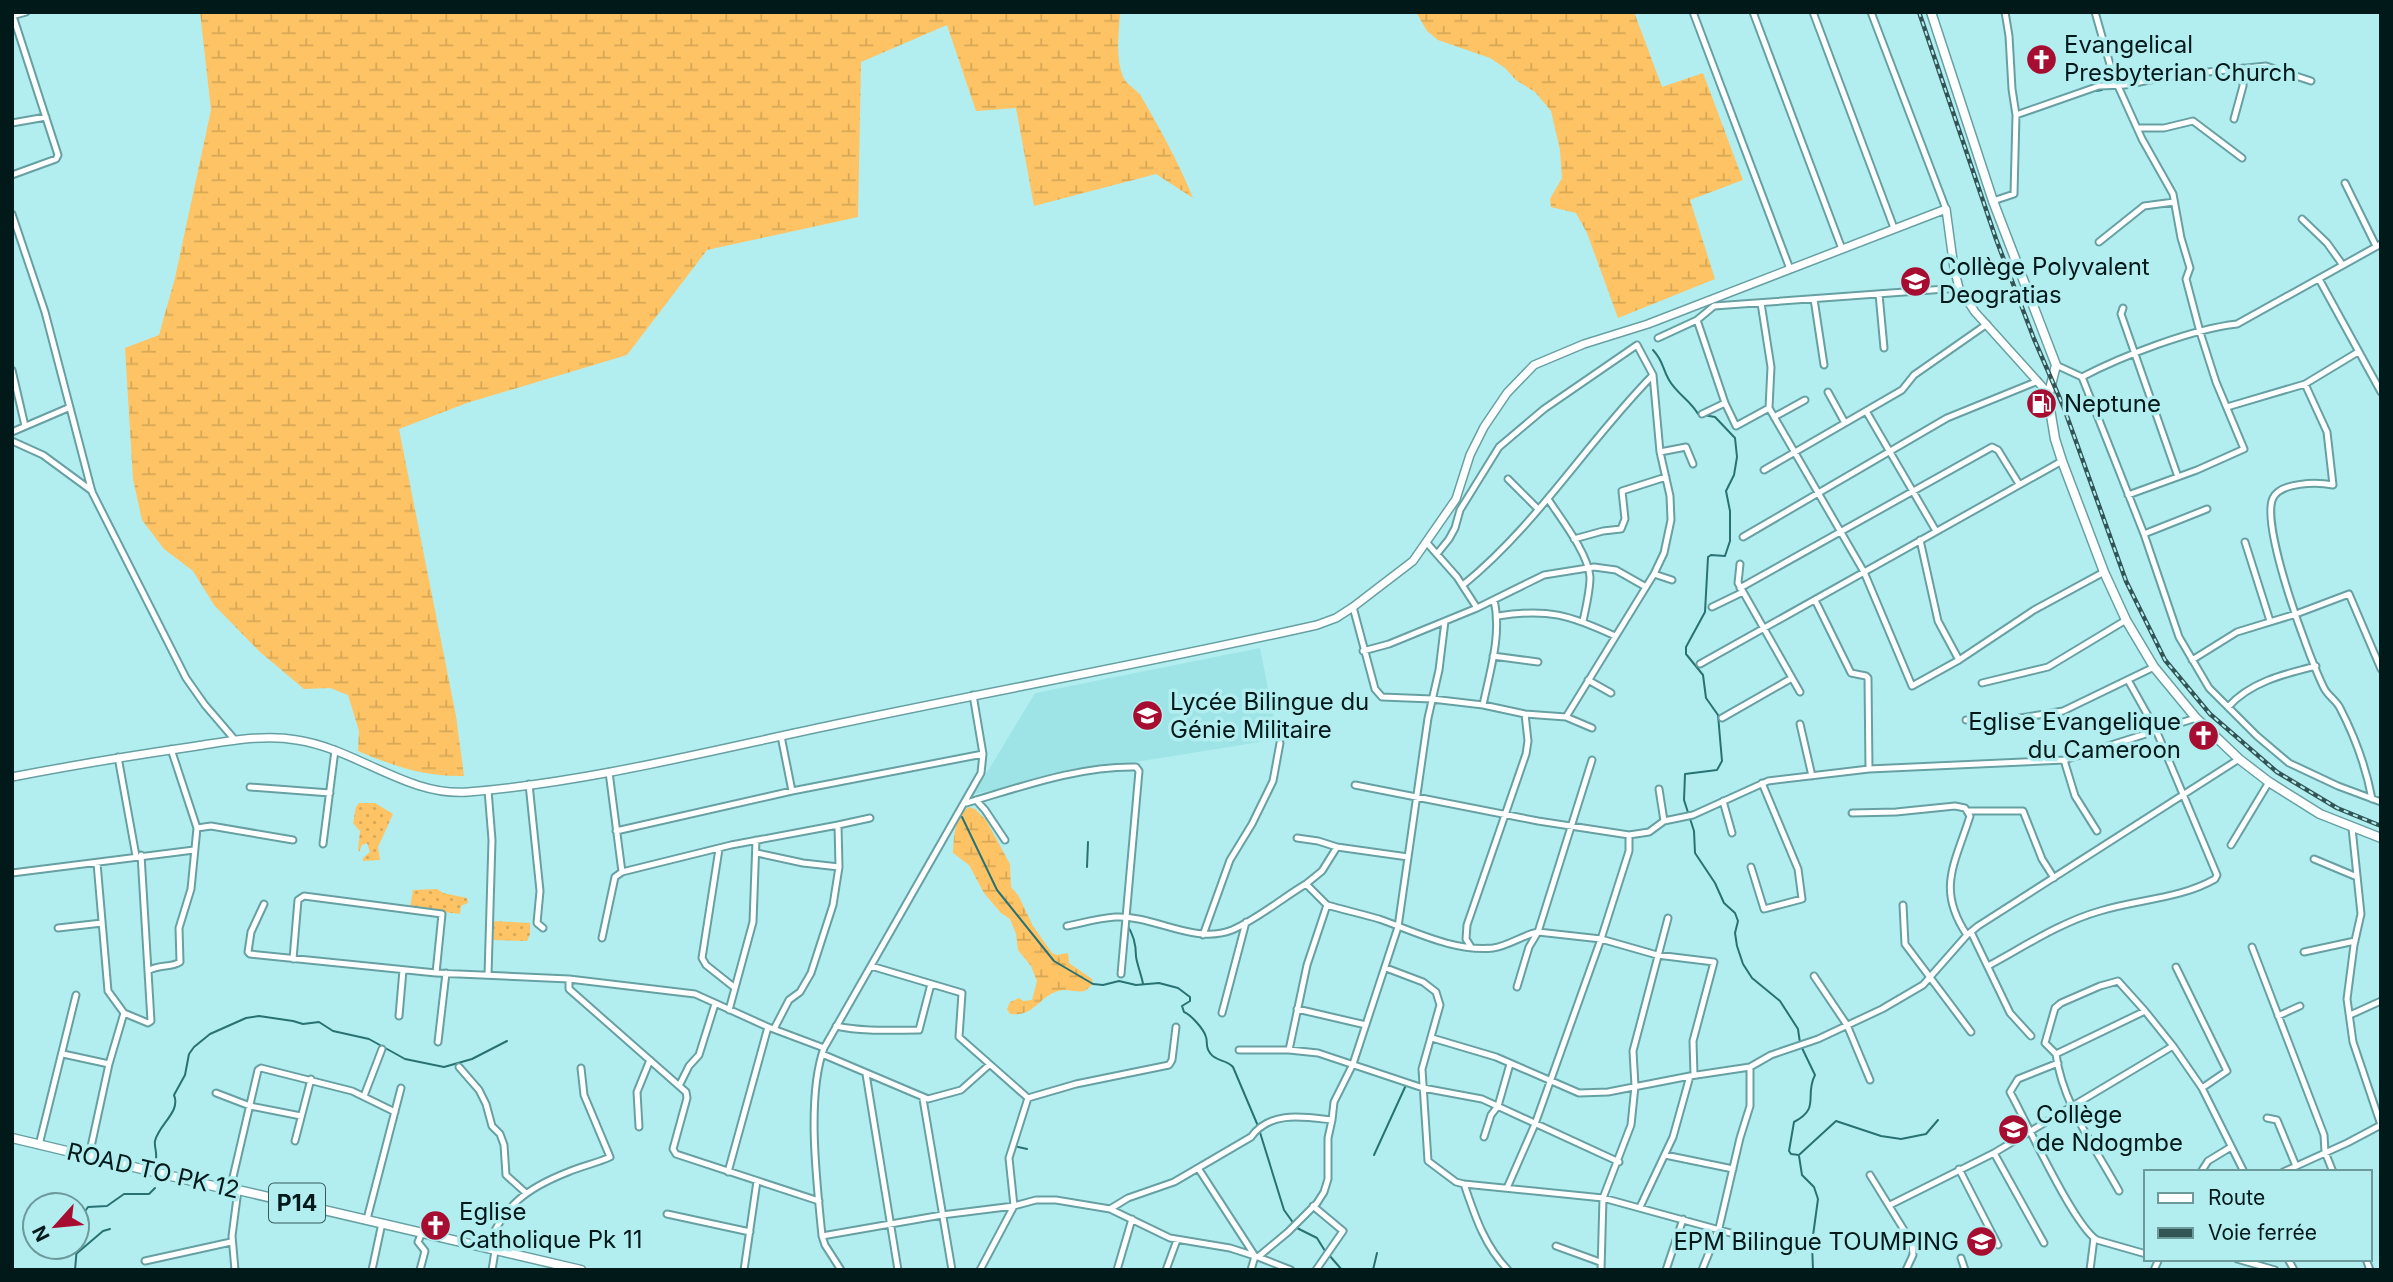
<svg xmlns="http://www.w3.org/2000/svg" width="2393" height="1282" font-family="Inter,sans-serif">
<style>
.built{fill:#9ee4e6}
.grass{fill:url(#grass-dots)}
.wetland{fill:url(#wetland-marsh)}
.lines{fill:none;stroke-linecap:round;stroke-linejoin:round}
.stream{stroke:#297274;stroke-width:2}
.street-casing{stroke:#67a0a2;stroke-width:9}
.secondary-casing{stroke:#67a0a2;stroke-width:10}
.primary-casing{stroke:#67a0a2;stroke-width:11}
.street{stroke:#fff;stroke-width:5}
.secondary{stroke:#fff;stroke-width:7}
.primary{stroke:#fff;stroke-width:8}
.rail-casing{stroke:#335455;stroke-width:4.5}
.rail{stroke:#b2eef0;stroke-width:2;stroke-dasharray:5;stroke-linecap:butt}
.labels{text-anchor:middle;stroke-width:7;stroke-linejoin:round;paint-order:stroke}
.shield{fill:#b2eef0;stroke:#37595a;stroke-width:2}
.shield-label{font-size:23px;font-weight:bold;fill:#02191a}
.poi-label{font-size:24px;fill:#02191a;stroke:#b2eef0;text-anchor:start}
.street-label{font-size:24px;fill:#02191a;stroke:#b2eef0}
</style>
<defs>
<pattern id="grass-dots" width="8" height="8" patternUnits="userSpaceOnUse" patternTransform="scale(1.75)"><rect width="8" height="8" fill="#fdc364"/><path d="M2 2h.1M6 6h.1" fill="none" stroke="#d7a756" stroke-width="1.8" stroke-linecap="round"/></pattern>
<pattern id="wetland-marsh" width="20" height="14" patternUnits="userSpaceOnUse" patternTransform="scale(1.75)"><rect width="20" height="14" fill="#fdc364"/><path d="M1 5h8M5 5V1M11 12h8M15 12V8" fill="none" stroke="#d7a756"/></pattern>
</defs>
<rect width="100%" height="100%" fill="#b2eef0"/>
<path class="built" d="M 1260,648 L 1278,739 L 1111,766 L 974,794 L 1035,693 Z"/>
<path class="grass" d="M 359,803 L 375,803 L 393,814 L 378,847 L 380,860 L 363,861 L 363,858 L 370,852 L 367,843 L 362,845 L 359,852 L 358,850 L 360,831 L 353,823 L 356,807 Z
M 437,889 L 443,893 L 467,898 L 468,903 L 461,906 L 460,914 L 410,908 L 413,890 Z
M 492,921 L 530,923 L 530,934 L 527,941 L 493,940 L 490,936 Z"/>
<path class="wetland" d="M 200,12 L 1120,12 C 1119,34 1115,56 1123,77 C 1126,84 1136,89 1141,96 C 1160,129 1179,163 1193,198 L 1156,174 L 1034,206 L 1016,108 L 976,111 L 947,25 L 861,62 L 858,217 L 707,250 L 627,355 L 467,403 L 399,429 L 456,716 L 464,776 C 425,777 393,766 358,751 L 359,731 L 348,695 L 330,688 L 304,689 L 260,652 L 214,605 L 193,571 L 164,549 L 142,520 L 133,479 L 125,348 L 159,335 L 175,278 L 211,110 Z
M 1416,12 L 1634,12 L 1662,87 L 1703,73 L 1743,180 L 1690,200 L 1715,279 L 1618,318 L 1587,233 L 1576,213 L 1551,207 L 1550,199 L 1562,178 L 1560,150 L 1551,111 L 1535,92 L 1516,80 L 1505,68 L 1490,58 L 1438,40 L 1427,31 Z
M 969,807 L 975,809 L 986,820 L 1010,864 L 1011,887 L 1018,895 L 1033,926 L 1052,953 L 1057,955 L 1068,953 L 1069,963 L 1092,979 L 1093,984 L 1085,991 C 1076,993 1067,988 1058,991 C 1038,997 1035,1017 1010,1014 L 1007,1009 L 1010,1002 L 1019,998 L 1023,1001 L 1032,1000 L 1037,981 L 1031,966 L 1018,950 L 1016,934 L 1010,919 L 1001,913 L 984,893 L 969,865 L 953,853 C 954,836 954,817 969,807 Z"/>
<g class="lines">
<path class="stream" d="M 2096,91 L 2102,90
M 1653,350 C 1664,362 1662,368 1669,380 C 1677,394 1690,400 1698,414 L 1715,417 L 1735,438 L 1737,457 L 1734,475 L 1726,491 L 1730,511 L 1730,541 L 1725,556 L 1711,555 L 1708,557 L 1705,612 L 1686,647 L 1686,654 L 1703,675 L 1706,698 L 1718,715 L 1722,761 L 1717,770 L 1685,774 L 1684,800 L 1694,831 L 1695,853 L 1715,883 L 1724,903 L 1735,913 L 1738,921 L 1735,933 L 1737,946 L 1743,964 L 1752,978 L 1780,1001 L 1798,1029 L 1800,1043
M 962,817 L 997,890 L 1054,961 L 1093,984 L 1103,985 L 1119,981 L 1136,985 L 1159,983 L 1178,988 L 1190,997 L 1190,1001 L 1182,1006 L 1184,1012 C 1190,1014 1204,1029 1206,1037 C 1208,1042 1205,1047 1210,1053 C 1216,1062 1226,1059 1233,1067 L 1258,1126 L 1284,1210 L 1297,1228 L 1317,1238 L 1325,1251
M 1087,867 L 1088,842
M 1127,925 C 1134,935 1136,945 1136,956 C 1136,961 1142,977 1143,984
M 1014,1146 L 1027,1149
M 1800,1154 L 1836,1121 L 1881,1136 L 1901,1139 L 1926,1134 L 1938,1120
M 1374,1155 L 1406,1085
M 1799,1155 L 1791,1154 L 1789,1151 L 1794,1122 C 1821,1108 1804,1096 1815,1075 L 1802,1048
M 1799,1156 L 1802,1175 L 1814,1187 L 1818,1199 L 1812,1243 L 1813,1270
M 156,1158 C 157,1152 154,1146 155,1141 C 159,1124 181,1112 174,1095 L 185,1075 L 189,1054 L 194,1047 L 210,1034 L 246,1018 L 259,1016 L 293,1021 L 303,1024 L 319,1022 L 333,1031 L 369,1039 L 405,1059 L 444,1067 L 472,1059 L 507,1041
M 77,1223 L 88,1207 L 107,1206 L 124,1194 L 149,1194 L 155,1188
M 76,1254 L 103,1231 L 110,1229
M 1329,1255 L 1342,1270
M 75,1270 L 77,1247
M 1373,1270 L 1377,1253"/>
<defs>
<path id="street" d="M 1693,12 L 1790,269
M 1753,12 L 1842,249
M 1813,12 L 1894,228
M 1871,12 L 1946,209
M 2095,12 L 2113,75 L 2142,139 L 2173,194 L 2181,238 L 2190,268 L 2186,279 L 2200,332 L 2216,382 L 2244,449 L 2197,470 L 2128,495
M 12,16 L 26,12
M 2016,115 L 2099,86 L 2125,85 L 2169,76 L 2266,66 L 2311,81
M 2234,119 L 2243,86 L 2243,68
M 12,123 L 46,117
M 2137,128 L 2164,128 L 2193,121 L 2242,158
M 12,175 L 56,159 L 58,155 L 13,16
M 2345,183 L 2376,246
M 1993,201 L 2014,194 L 2016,115 L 2012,89 L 2009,36 L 2005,12
M 12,214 L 45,312 L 92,492 L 186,678 L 205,705 L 235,740
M 2302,219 L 2327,243 L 2342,264
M 2099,242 L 2144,206 L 2174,202
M 2319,279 L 2381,392
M 1879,294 L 1884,348
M 1814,299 L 1824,365
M 1761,303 L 1771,367 L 1769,408 L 1864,572 L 1912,686 L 1959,660 L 2034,610 L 2104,572
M 2123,308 L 2121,314 L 2178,477
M 1658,338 L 1697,320
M 2056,365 L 2082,377 L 2144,534
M 12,370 L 25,426
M 2082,377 C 2122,356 2192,329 2237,324 L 2381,244
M 2305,384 L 2327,432 L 2333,485 C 2317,482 2281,482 2273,498 C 2260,525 2309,658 2324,688 C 2328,696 2336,700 2340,708 C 2355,737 2366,767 2372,799
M 1828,392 L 1845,423
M 2227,407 L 2305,384 L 2358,352
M 1769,408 L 1736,426 L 1725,403 L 1697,320 L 1714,306 L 1959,288
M 1866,411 L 1936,531
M 1702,414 L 1725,403
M 1774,417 L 1805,400
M 12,432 L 68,408
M 12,441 L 43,455 L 92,491
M 1660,452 L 1686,447 L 1693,464
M 1764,470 L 1902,390 L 1914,375 L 1987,324
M 1508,479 L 1538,509
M 1548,499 C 1561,519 1588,553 1590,577 C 1590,591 1586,607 1583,621
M 2207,509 L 2144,534 L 2179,637 L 2209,688 L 2257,736 L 2289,763 L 2338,786 L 2381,802
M 1743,537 L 1947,418 L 2038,381
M 1574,539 L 1603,531 L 1621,529 L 1625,519 L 1622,491 L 1666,477
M 1920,540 L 1938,621 L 1959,660
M 2245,542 L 2270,621
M 1427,543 L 1457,577 L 1477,608
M 1437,554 L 1449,539 L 1455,528 L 1460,510 L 1499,447 L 1544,409 L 1637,345 L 1653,375
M 1740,564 L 1738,583 L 1800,692
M 1654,574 L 1672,580
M 1740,588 L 1992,447 L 1998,450 L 2019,484
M 1815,600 L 1851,673 L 1866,676 L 1868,678 L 1869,769
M 1353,607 L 1375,689 L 1382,697 L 1432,699 L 1483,705 L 1525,714 L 1566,717 L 1654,574 L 1664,553 L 1671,520 L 1670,496 L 1660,452 L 1653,375 C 1587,442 1537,525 1463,585
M 1712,607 L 1743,592
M 1498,616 C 1547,608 1570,615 1615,636
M 1363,651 L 1389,644 L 1477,608 L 1544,575 L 1594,567 L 1616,570 L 1646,587
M 1493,656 L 1538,662
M 2192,660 L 2237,632 L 2296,614 L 2349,594 L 2381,669
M 1700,664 L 2062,461
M 1588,680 L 1611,693
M 1982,683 L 2048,667 L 2126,620
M 1483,705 C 1490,671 1502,634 1494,600
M 2228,707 C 2250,682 2284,674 2316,666
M 1566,717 L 1592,728
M 1722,718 L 1792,678
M 1966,720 L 2008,720 L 2063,711 L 2154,667
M 1800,724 L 1812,776
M 781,736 L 792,791
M 118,757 L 136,856
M 1592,760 L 1538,932 L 1601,939 L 1657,955 L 1714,962 L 1693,1041 L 1694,1075
M 2064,760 L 2075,796 L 2097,831
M 609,772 L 622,872
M 529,784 L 540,891 L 537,923 L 543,928
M 1355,785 L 1538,821 L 1629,835 L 1649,832 L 1664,821 L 1693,815 L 1768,781 L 1869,769 L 2064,760 L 2196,718
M 250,787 L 330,793
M 1659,789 L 1664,821
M 488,790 L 492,840 L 488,975
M 976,800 L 985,810 L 1005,840
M 1723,801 L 1732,833
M 966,803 C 1021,787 1078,766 1136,767 L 1139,771 L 1121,974
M 1968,811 L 2023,811 L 2042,859 L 2054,878
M 1852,813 L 1896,812 L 1955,806 L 1965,808 L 1970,816 C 1955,864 1936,889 1967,935
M 838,825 L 870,818
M 197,828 L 211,826 L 293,840
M 2352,828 L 2361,914 L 2354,945 L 2347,999 L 2353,1042 L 2381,1125
M 616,831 L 792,791 L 983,754
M 1297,838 L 1318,841 L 1337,847
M 323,844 L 335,750
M 2231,845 L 2269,782
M 719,849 L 702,958 L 706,965 L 735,988
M 757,853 L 803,863 L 839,867
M 2314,859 L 2357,877
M 1751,867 L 1764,909 L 1802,899 L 1798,869 L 1762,783
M 12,873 L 194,850
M 264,904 L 251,932 L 248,952 L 250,954 L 436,973 L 569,979 L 695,994 L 768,1027 L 824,1048
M 1327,905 C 1344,910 1362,914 1379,919 C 1414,931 1454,952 1493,948 C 1508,946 1523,935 1538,932
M 1903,905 L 1905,944 L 1971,1032
M 1067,926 C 1082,923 1099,918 1115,917 C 1155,915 1193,945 1232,930 C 1258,919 1282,898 1306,884
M 58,928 L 102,923
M 1971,932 L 2010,1013 L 2031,1036
M 1203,935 L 1230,860 L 1252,824 L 1273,781 L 1280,743
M 602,938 L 615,877 L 622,872 L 731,845 L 838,825 L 839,867 L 833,905 L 811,973 L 800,992 L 789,1000 L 774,1029
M 1471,947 L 1466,939 L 1467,925 L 1526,754 L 1528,741 L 1525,714
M 2252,947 L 2324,1135 L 2325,1152 L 2333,1172
M 2304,952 L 2355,941
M 293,959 L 298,900 L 304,896 L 442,914 L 436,973
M 871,966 L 962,993 L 959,1037 L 1028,1098
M 1988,966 C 2025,946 2061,922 2100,911 C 2139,899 2180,899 2215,879 L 2217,875 L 2156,730 L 2128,680
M 2176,967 L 2227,1071 L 2202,1088
M 1386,968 L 1423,982 L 1436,992 L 1440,1005 L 1422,1069 L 1428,1161 L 1456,1182 L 1464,1184 L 1603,1198 L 1792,1250
M 148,971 C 159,964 171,968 180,962 L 179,928 L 191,889 L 197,828 L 171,749
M 1814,976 L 1847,1025 L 1870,1080
M 569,979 L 569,989 L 686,1092 L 687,1098 L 673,1149 L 676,1154 L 819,1201
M 1517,987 L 1529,947 L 1538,932
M 1297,1009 L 1366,1025
M 729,1010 L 753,922 L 756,840
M 124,1013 L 148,1023 L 151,1021 L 141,855
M 1222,1013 L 1246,922
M 2350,1015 L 2381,1001
M 399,1016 L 403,970
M 2278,1016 L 2300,1006
M 836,1026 C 864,1032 892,1030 919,1030 L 931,984
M 1432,1038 L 1496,1057 L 1579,1093 L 1608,1092 L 1690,1076
M 438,1042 L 446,973
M 1239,1050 L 1289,1050 L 1318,1053 L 1423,1088 L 1482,1099 L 1619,1162
M 1289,1050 L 1307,965 L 1327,905 L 1306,884 L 1322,871 L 1337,847 L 1408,857
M 63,1054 L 109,1064
M 822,1054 L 928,1099 L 961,1090 L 989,1065
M 2056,1054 L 2045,1043 L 2055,1008 L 2061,1003 L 2100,986 L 2118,981 L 2145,1011
M 2058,1063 L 2018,1079 L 2010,1092 C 2026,1121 2074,1226 2097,1240 L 2146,1254
M 459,1067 L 479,1090 L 486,1104 L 492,1126 L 500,1134 L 504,1145 L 506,1175 L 526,1193
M 866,1074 L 898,1270
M 679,1086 L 689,1066 L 699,1055 L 715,1004
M 216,1093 L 250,1106 L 301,1116
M 364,1096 L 382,1049
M 923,1099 L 952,1270
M 2267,1118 L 2277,1120 L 2296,1166
M 639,1127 L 637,1092 L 650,1060
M 1484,1137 L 1491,1115 L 1498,1106 L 1510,1064
M 295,1141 L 311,1079
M 39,1145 L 76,995
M 1994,1153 L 2044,1243
M 1665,1155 L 1733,1169
M 89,1156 L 109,1064 L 124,1013 L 108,991 L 97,863
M 1198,1168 L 1255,1256 L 1251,1270
M 1959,1169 L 1998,1245
M 728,1172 L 768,1027
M 2201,1172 L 2208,1161 L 2231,1147
M 2283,1172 L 2347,1143 L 2381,1125
M 1870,1175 L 1912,1243 L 1913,1255 L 1906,1270
M 1464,1184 C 1475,1216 1484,1245 1508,1270
M 1507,1188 L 1535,1124 L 1601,939 L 1629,851 L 1629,835
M 230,1190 L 258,1070 L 261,1068 L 352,1091 L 395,1112
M 2119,1191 C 2096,1149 2062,1103 2056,1054 L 2145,1011 L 2173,1046
M 1890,1205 L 1994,1153 L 2173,1046 L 2202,1088 L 2244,1172
M 1313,1206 L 1343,1231 L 1316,1270
M 1640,1207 L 1673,1137 L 1690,1076 L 1750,1067 L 1771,1055 L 1818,1039 L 1882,1009 L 1923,985 L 1967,935 L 1978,926 L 2239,759
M 1110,1209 L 1128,1198 L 1174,1182 L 1251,1137 C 1270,1110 1305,1117 1332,1120
M 667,1214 L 750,1232
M 367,1219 L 401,1088
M 822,1236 L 942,1215 L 1014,1206 L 1036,1200 L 1056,1200 L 1110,1209 L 1170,1238 L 1230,1248 L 1258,1257 L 1288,1232 L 1317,1203 L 1324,1192 L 1328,1179 L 1328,1138 L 1332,1120 L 1334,1102 L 1353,1064 L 1398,927 L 1428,718 L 1439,670 L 1445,621
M 1556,1246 L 1600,1262
M 486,1248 C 505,1205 525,1189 568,1172 C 582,1166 597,1163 610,1157 L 584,1095 L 581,1068
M 1258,1257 L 1291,1270
M 1961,1258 L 1965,1270
M 2237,1259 L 2275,1270
M 2288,1259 L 2294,1270
M 2366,1259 L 2370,1270
M 145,1261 L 231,1242
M 235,1270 L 232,1236 L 238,1190
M 372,1270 L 382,1223
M 420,1270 L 425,1251 L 418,1242 L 422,1232
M 492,1270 L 495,1251
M 744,1270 L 757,1181
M 841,1270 L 825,1245 L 822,1236 C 817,1183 806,1098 824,1048 L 981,773 L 983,754 L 973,695
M 980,1270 L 1014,1206 L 1009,1158 L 1028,1098 L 1076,1084 L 1169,1065 L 1172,1060 L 1176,1027
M 1117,1270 L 1132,1219
M 1166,1270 L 1177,1240
M 1601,1270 L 1603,1198 L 1631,1125 L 1635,1086 L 1633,1051 L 1668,918
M 1666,1270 L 1683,1219
M 1702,1270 L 1719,1228 L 1740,1138 L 1750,1106 L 1750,1067
M 2090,1270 L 2094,1238
M 2154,1270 L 2159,1259"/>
<path id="secondary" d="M 12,777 C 74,765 135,755 197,746 C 230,741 264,734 297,740 C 357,749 408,797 468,792 C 591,782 717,749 837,724 C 997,690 1158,661 1317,625 L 1336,618 L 1353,607 L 1413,561 L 1456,499 L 1470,455 L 1484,427 L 1507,393 L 1534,365 L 1584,344 L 1648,324 L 1946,209 L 1954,268 L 1959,288 L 1975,312 L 2048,393"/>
<path id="primary" d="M 1931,12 L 1993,201 L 2056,365 L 2048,397 L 2055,439 L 2062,461 L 2104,572 L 2126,620 L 2154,667 L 2196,718 L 2239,759 L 2269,782 L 2320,814 L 2381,838
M 12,1138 L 230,1190 L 238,1190 L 581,1270"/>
</defs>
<use href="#street" class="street-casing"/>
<use href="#secondary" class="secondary-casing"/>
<use href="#primary" class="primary-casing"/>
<use href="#street" class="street"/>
<use href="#secondary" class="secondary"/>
<use href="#primary" class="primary"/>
<defs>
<path id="rail" d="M 1919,12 L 1996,239 L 2034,339 L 2064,408 L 2126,581 L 2165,660 L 2210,714 L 2277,772 L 2337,808 L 2381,826"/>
</defs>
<use href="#rail" class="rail-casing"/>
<use href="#rail" class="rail"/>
</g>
<defs>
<symbol id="church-disc" viewBox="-11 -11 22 22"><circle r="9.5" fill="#a70d30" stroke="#b2eef0"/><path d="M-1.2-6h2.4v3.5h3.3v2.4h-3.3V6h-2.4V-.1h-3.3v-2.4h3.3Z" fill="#fff"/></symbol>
<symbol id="school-disc" viewBox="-11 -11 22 22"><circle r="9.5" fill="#a70d30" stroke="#b2eef0"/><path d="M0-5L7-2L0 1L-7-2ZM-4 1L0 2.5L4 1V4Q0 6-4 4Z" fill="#fff"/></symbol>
<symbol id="fuel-disc" viewBox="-11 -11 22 22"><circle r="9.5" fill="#a70d30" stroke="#b2eef0"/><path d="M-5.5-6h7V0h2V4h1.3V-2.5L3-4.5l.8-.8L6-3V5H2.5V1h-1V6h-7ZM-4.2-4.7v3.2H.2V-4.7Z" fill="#fff"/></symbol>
</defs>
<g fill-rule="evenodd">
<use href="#church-disc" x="2024" y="42" width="35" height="35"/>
<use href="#school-disc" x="1898" y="264" width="35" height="35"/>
<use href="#fuel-disc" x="2024" y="386" width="35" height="35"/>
<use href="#school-disc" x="1130" y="698" width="35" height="35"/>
<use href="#church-disc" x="2186" y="718" width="35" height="35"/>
<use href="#school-disc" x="1996" y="1112" width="35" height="35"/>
<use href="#church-disc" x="418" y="1208" width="35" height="35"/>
<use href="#school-disc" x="1964" y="1224" width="35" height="35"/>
</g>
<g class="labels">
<rect class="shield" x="269" y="1183.5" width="56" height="39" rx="5"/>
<g class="shield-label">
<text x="297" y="1211">P14</text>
</g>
<g class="poi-label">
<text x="2064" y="53">Evangelical<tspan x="2064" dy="28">Presbyterian Church</tspan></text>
<text x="1939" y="275">Collège Polyvalent<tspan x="1939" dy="28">Deogratias</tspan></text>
<text x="2064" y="412">Neptune</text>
<text x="1170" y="710">Lycée Bilingue du<tspan x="1170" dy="28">Génie Militaire</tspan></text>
<text x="2181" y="730" text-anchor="end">Eglise Evangelique<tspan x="2181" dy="28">du Cameroon</tspan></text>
<text x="2036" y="1123">Collège<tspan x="2036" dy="28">de Ndogmbe</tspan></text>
<text x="459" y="1220">Eglise<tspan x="459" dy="28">Catholique Pk 11</tspan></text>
<text x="1959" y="1250" text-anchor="end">EPM Bilingue TOUMPING</text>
</g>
<g class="street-label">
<text transform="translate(153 1171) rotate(13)" y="8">ROAD TO PK 12</text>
</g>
</g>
<rect width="2393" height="1282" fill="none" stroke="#02191a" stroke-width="28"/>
<rect x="2144" y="1170" width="228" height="91" fill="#b2eef0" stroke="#6c999a" stroke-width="2"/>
<rect x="2158" y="1193" width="35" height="10" fill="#ffffff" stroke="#6c999a" stroke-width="2"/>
<text x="2208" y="1205" font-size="21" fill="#02191a">Route</text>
<rect x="2158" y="1228" width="35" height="10" fill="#335455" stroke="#6c999a" stroke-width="2"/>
<text x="2208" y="1240" font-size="21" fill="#02191a">Voie ferrée</text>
<g transform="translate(56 1226) rotate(243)"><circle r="33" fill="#b2eef0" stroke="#6c999a" stroke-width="2"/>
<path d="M0-5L12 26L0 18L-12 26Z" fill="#a70d30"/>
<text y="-10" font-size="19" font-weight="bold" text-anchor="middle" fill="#02191a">N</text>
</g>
</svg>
